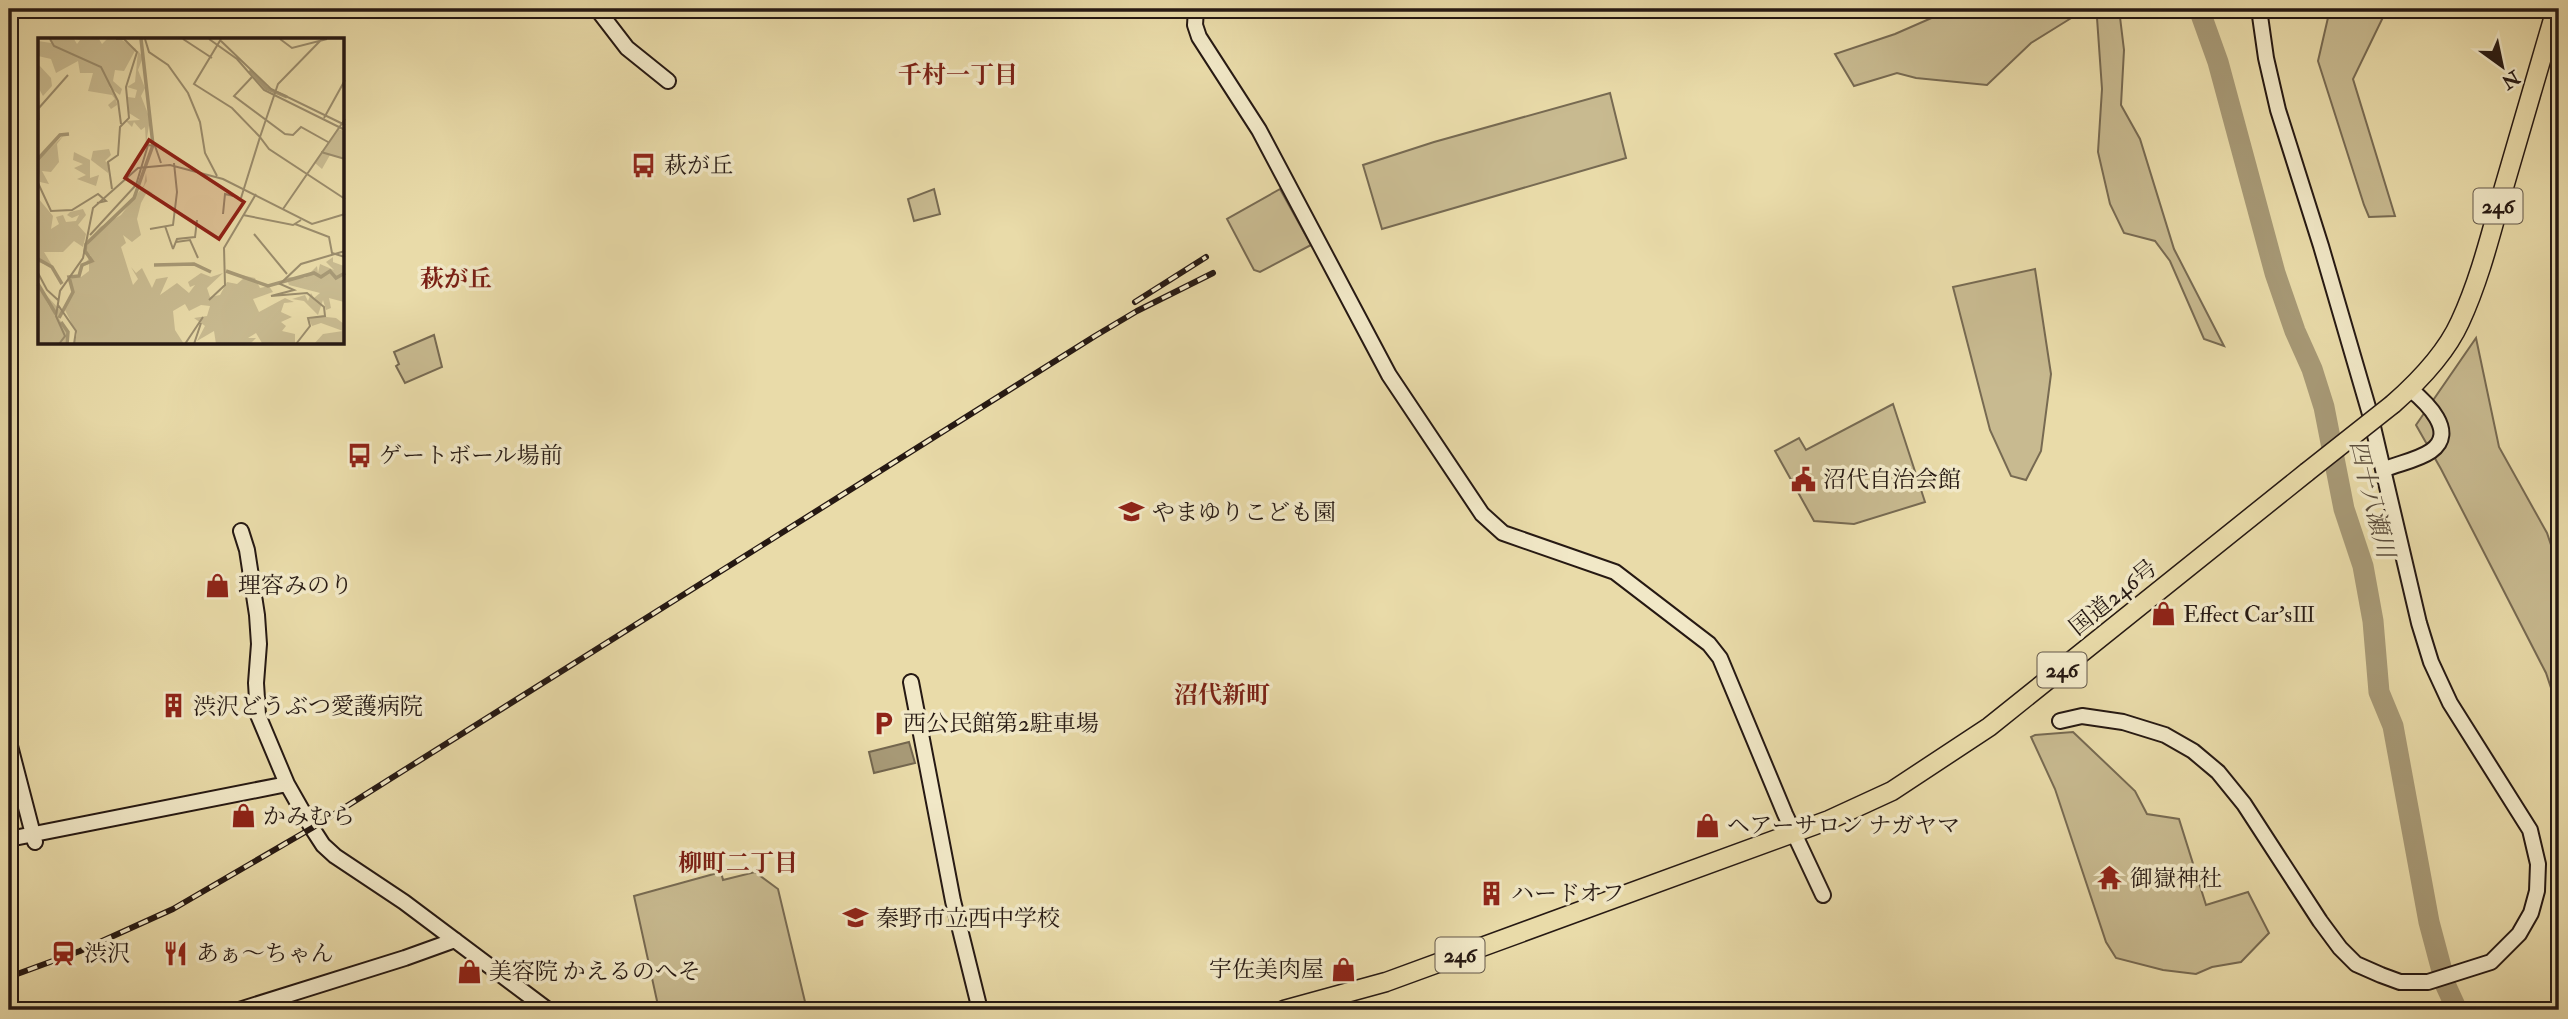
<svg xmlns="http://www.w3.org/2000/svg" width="2568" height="1019" font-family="'IM FELL Double Pica','Noto Serif JP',serif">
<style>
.green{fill:#c8ba90;stroke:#776a52;stroke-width:2}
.water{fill:#a79976;stroke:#73664e;stroke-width:2}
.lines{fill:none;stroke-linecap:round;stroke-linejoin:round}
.river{stroke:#a79976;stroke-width:21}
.secondary-casing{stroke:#261913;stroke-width:18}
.highway-casing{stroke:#261913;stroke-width:21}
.secondary{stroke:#f1e8c7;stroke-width:14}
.highway{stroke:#e9dba9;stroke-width:18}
.rail-casing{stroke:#261913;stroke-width:6}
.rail{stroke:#f1e8c7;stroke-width:3.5;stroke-dasharray:10;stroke-linecap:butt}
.highway-bridge-casing{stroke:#261913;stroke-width:21;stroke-linecap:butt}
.highway-bridge{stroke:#e9dba9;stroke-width:18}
.labels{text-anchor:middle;stroke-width:7;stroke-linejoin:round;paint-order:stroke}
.shield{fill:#f1e8c7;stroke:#635749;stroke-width:2}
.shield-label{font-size:21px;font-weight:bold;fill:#261913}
.poi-label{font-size:23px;fill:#261913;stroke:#f1e8c7;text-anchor:start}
.street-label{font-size:23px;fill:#261913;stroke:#f1e8c7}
.neighbourhood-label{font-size:24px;font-weight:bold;fill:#7a1f14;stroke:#f1e8c7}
.water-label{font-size:24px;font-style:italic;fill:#5a4c3b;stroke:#f1e8c7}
.inset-river{fill:none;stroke:#a79976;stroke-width:3.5}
.inset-road{fill:none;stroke:#9b8d6d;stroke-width:2}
.view{fill:#8f2418;fill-opacity:0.15;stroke:#8f2418;stroke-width:3.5}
.inset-edge{fill:none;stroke:#261913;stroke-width:3.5}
</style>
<rect width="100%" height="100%" fill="#e9dba9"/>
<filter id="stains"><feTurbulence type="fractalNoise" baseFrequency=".00286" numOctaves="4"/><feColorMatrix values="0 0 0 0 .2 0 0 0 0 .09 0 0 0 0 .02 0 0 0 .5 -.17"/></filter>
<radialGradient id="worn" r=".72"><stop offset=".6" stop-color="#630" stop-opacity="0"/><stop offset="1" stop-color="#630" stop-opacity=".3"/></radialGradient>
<path class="green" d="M 1952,9 L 2119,9 L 2124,50 L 2121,105 L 2140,139 L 2174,249 L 2224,346 L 2204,339 L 2170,261 L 2155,241 L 2124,233 L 2110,204 L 2098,152 L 2102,89 L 2097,18 L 2081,12 L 2031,43 L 1987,85 L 1916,78 L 1897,73 L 1854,86 L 1835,54 L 1895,34 Z
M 2330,9 L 2387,9 L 2353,79 L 2395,216 L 2369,217 L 2364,205 L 2318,61 Z
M 1610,93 L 1626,158 L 1382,229 L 1363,165 L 1434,142 Z
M 934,189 L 940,214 L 914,221 L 908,199 Z
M 1280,189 L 1311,245 L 1260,272 L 1254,270 L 1227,219 Z
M 2035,269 L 2051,374 L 2041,451 L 2026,480 L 2011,476 L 1990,430 L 1953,287 Z
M 434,335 L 442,367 L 405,383 L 396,366 L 399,364 L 394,352 Z
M 2476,338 L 2499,447 L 2547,533 L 2559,569 L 2559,712 L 2546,673 L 2441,469 L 2416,425 Z
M 1893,404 L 1925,502 L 1854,524 L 1814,521 L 1775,451 L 1799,438 L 1806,450 Z
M 2073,732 L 2135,791 L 2147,814 L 2179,819 L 2206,905 L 2248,892 L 2269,933 L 2241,962 L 2212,967 L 2196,974 L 2163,970 L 2116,958 L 2106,942 L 2055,789 L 2031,737 L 2035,735 Z
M 721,872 L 723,880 L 755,872 L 778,889 L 807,1010 L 659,1010 L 634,896 Z"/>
<path class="water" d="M 909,742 L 915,763 L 874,773 L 869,752 Z"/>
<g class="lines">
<path class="river" d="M 2199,9 L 2218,62 L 2275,273 L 2295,331 L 2312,369 L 2324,407 L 2344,509 L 2363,566 L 2373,621 L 2379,692 L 2393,726 L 2429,922 L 2446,986 L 2457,1010"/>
<defs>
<path id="secondary" d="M 597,9 L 627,48 L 668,81
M 1196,9 L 1195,25 L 1199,37 L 1259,130 L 1389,375 L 1482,514 L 1503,533 L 1615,572 L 1709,644 L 1720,658 L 1785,814 L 1823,895
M 2385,469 C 2400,463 2418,460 2431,451 C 2458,432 2426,402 2410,389
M 241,531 L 247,550 L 257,615 L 259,644 L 256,683 L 258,715 L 287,784 L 312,828 L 323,845 L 335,856 L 404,902 L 548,1010
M 911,682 L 953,901 L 980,1010
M 2060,721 L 2082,716 L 2123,722 L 2165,735 L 2193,751 L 2218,772 L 2244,804 L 2320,921 L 2340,948 L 2356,964 L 2381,975 L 2400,982 L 2428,982 L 2491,962 L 2519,934 L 2531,913 L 2537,891 L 2538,864 L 2530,830 L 2450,703 L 2431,662 L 2419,623 L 2370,414 L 2321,246 L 2278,110 L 2266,58 L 2259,9
M 9,742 L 35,842
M 9,839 L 287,784
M 239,1010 L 405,958 L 455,940"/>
<path id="highway" d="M 2393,404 C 2418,382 2446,353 2460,322 C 2479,281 2490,237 2502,194 C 2520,132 2538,71 2556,9
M 1284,1010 L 1386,982 L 1829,820 L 1892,791 L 1989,727 L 2307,472"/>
</defs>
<use href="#secondary" class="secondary-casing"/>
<use href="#highway" class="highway-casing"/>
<use href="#secondary" class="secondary"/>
<use href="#highway" class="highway"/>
<defs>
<path id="rail" d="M 2011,15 L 2022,9
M 1135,302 L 1206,257
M 9,977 L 80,951 L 173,909 L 312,828 L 1095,336 L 1137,311 L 1213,273"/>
</defs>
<use href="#rail" class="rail-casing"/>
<use href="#rail" class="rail"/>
<defs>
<path id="highway-bridge" d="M 2307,472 L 2393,404"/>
</defs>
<use href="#highway-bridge" class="highway-bridge-casing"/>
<use href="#highway-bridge" class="highway-bridge"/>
</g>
<defs>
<symbol id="bus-bare" viewBox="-9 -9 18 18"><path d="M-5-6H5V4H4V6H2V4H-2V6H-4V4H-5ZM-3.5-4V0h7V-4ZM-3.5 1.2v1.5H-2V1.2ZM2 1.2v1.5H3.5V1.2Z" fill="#8f2418" stroke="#f1e8c7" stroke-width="2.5" paint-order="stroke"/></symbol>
<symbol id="civic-bare" viewBox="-9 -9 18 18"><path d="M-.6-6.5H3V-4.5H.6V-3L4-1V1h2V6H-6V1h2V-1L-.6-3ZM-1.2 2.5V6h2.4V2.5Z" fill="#8f2418" stroke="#f1e8c7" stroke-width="2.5" paint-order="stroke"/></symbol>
<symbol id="school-bare" viewBox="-9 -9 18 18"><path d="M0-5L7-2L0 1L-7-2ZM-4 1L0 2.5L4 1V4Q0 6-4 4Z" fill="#8f2418" stroke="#f1e8c7" stroke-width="2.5" paint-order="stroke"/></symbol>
<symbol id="shop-bare" viewBox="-9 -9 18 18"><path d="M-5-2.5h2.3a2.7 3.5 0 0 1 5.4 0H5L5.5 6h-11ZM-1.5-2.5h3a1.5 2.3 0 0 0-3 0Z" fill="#8f2418" stroke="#f1e8c7" stroke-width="2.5" paint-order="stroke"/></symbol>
<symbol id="building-bare" viewBox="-9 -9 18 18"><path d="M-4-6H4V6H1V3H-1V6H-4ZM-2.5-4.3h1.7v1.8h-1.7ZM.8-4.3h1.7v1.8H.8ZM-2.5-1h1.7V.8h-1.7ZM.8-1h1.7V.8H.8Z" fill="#8f2418" stroke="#f1e8c7" stroke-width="2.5" paint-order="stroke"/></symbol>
<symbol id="parking-bare" viewBox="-9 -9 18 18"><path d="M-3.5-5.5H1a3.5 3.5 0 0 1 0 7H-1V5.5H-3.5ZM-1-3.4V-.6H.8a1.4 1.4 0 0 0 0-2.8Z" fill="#8f2418" stroke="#f1e8c7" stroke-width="2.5" paint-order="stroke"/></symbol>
<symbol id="temple-bare" viewBox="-9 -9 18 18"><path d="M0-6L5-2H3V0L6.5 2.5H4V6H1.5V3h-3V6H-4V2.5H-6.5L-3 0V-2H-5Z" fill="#8f2418" stroke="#f1e8c7" stroke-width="2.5" paint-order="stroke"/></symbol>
<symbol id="station-bare" viewBox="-9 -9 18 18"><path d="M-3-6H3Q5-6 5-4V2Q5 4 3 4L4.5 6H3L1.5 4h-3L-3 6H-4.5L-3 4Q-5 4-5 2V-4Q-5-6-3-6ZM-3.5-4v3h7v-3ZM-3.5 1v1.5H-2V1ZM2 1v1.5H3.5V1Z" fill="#8f2418" stroke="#f1e8c7" stroke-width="2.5" paint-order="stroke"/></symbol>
<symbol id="restaurant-bare" viewBox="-9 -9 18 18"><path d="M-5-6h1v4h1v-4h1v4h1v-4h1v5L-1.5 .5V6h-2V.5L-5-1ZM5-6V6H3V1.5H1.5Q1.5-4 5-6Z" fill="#8f2418" stroke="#f1e8c7" stroke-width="2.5" paint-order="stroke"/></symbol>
</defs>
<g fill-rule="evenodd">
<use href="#bus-bare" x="626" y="148" width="35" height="35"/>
<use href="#bus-bare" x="342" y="438" width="35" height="35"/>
<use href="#civic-bare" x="1786" y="462" width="35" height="35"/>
<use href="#school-bare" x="1114" y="494" width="35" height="35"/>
<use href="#shop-bare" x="200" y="568" width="35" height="35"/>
<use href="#shop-bare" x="2146" y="596" width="35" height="35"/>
<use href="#building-bare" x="156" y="688" width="35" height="35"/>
<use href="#parking-bare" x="866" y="706" width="35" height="35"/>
<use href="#shop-bare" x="226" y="798" width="35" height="35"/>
<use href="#shop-bare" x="1690" y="808" width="35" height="35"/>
<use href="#temple-bare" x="2092" y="860" width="35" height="35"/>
<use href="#building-bare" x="1474" y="876" width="35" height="35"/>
<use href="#school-bare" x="838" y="900" width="35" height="35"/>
<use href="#station-bare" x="46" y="936" width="35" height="35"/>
<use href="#restaurant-bare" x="158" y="936" width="35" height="35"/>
<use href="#shop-bare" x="1326" y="952" width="35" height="35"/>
<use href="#shop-bare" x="452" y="954" width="35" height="35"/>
</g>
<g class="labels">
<g class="shield">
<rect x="2473.5" y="188.5" width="49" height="35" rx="5"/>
<rect x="2037.5" y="652.5" width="49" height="35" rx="5"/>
<rect x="1435.5" y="937.5" width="49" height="35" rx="5"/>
</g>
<g class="shield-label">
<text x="2498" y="213">246</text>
<text x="2062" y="677">246</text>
<text x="1460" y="962">246</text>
</g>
<g class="poi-label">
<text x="664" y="173">萩が丘</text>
<text x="379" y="463">ゲートボール場前</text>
<text x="1823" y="487">沼代自治会館</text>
<text x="1152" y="520">やまゆりこども園</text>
<text x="238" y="593">理容みのり</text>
<text x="2183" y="622">Effect Car'sⅢ</text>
<text x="193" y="714">渋沢どうぶつ愛護病院</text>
<text x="903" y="731">西公民館第2駐車場</text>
<text x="263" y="824">かみむら</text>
<text x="1727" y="833">ヘアーサロン ナガヤマ</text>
<text x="2130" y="886">御嶽神社</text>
<text x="1511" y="901">ハードオフ</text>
<text x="876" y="926">秦野市立西中学校</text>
<text x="84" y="961">渋沢</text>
<text x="196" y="961">あぁ～ちゃん</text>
<text x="1324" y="977" text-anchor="end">宇佐美肉屋</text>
<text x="489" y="979">美容院 かえるのへそ</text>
</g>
<g class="street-label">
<text transform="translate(2113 597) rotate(-39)" y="8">国道246号</text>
</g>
<g class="neighbourhood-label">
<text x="958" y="83">千村一丁目</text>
<text x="456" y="287">萩が丘</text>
<text x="1222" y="703">沼代新町</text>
<text x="738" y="871">柳町二丁目</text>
</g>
<g class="water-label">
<text transform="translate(2372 499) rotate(76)" y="8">四十八瀬川</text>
</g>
</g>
<g transform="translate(38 38)">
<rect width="306" height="306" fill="#e9dba9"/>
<path d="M 13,1 L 36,1 L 39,6 L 42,2 L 37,1 L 61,1 L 64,6 L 69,1 L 84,2 L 98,11 L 86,33 L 77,32 L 75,43 L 84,51 L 82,57 L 71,49 L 78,58 L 79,67 L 73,71 L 70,67 L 77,61 L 74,57 L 50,53 L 55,35 L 42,35 L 40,23 L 18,35 L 13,21 L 0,18 L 0,3 L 13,5 ZM 100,13 L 105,19 L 100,32 L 107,50 L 103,58 L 112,81 L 108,106 L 107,89 L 103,92 L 96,84 L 94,89 L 88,83 L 102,82 L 91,75 L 90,59 L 97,60 L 99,52 L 89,49 L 97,44 ZM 1,27 L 13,40 L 14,48 L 5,58 L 0,49 ZM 300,91 L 306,93 L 306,121 L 292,117 L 284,131 L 277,125 ZM 26,97 L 19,106 L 21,124 L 13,134 L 4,133 L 11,146 L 2,144 L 0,122 ZM 71,111 L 73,117 L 67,123 L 72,127 L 70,135 L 53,122 L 55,113 ZM 36,114 L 52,122 L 52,140 L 61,137 L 58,148 L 39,141 L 48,137 L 36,130 L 45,126 L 35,122 ZM 108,135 L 109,143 L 105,150 L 115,155 L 109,154 L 103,165 L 99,181 L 103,197 L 94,204 L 85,197 L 88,205 L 83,209 L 95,247 L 100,241 L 93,229 L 98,235 L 104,230 L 114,250 L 118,241 L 130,239 L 122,257 L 139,245 L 151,255 L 157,247 L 152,249 L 150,244 L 163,235 L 173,239 L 185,235 L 169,250 L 172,259 L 182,257 L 189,244 L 199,246 L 206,240 L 199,236 L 217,240 L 222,250 L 231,248 L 235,254 L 215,261 L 221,274 L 247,260 L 256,264 L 246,265 L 243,274 L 254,279 L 243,284 L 248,288 L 244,293 L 257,296 L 257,306 L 224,305 L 218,295 L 210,300 L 218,300 L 212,306 L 178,306 L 176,293 L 159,303 L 167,288 L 156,280 L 169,278 L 172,268 L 163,267 L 151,273 L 147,266 L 135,273 L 137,292 L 146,306 L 36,306 L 39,296 L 26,270 L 36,253 L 31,244 L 35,238 L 43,239 L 51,233 L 51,226 L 44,229 L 53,218 L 48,214 L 51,202 L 62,189 L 83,177 L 106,147 ZM 0,160 L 15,178 L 13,191 L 21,186 L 18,179 L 25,177 L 28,184 L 38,183 L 41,177 L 34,180 L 29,177 L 32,174 L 45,171 L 48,177 L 40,187 L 48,196 L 45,209 L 36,203 L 25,214 L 6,214 L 15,229 L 0,224 ZM 295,219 L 295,224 L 306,228 L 306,264 L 291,260 L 293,270 L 288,272 L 285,262 L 280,277 L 266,263 L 254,261 L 267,257 L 270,263 L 273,255 L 276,260 L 282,255 L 251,247 L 248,239 L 267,240 L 279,228 L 280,235 L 282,226 L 296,232 L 288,224 ZM 0,247 L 12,270 L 8,257 L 24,274 L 20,279 L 29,293 L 27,306 L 0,306 ZM 279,278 L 298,280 L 306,286 L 306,306 L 276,306 L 285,296 L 305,293 L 283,285 L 274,288 L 271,281 Z" fill="#c8ba90"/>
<path class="inset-river" d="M 212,32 L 228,50 L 249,59M 0,121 L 22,97 L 31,96M 0,221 L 14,229 L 24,246M 116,227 L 156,226 L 173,234M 188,233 L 230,248 L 276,235 L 283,239 L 292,233 L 298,240 L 307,235M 0,246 L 18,276M 21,280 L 35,254 L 31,239 L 41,238 L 44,227 L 54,223 L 47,213 L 48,206 L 96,160 L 115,107 L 103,1M 23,284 L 30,294 L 29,306"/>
<path class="inset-road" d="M 12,1 L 16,8 L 63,29 L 80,63 L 83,86M 107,1 L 111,14 L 130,27 L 150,55 L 162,84 L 167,115 L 179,138M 145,1 L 174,20M 171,1 L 199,21 L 226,52 L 307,92M 183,1 L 156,46 L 194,70 L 222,99 L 203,160M 242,1 L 254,10 L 289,1M 284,1 L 240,46 L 222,99 L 231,111 L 307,161M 183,3 L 233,51 L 307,87M 214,39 L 196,58 L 247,96 L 255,97 L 263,89 L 290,104M 0,58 L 1,82M 0,71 L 30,37M 286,80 L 307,42M 283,114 L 307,121M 0,145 L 13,173 L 34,172 L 60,156 L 68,163 L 59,165M 74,151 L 70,124 L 80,117 L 82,89 L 91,80 L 88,49 L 99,14 L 86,1 L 78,1M 245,171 L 307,81M 185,176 L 187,156 L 200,159M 205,177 L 255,187 L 263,182M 257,186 L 291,199 L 294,215 L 307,219M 127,188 L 135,211M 112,191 L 135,187 L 139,154 L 136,125M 216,196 L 249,236M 52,197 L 98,147 L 110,107 L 117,108 L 123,125M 138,204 L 152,202 L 160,220M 135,211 L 139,201 L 157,199 L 159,182M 0,235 L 9,252 L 20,262M 171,262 L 187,247 L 186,210 L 218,156M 20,267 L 38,293 L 36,306M 21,306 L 27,298 L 18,278 L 22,253 L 45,220 L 55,170 L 100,130 L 132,127 L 185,141 L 274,186 L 307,176M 147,306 L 165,279M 156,306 L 163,285M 258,306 L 272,288 L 270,280 L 287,278 L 286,269 L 269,255 L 233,258 L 256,252 L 242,246 L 263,226 L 307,213"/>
<path class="view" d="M 111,102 L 206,164 L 181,201 L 87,140 Z"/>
<rect width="306" height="306" class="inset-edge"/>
</g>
<rect width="2568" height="1019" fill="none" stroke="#e9dba9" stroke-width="35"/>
<rect x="10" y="10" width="2547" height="998" fill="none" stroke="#261913" stroke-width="3.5"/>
<rect x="18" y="18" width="2533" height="984" fill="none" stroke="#261913" stroke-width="2"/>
<g transform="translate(2502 66) rotate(147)" stroke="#f1e8c7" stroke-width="5" paint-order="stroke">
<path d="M0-5L12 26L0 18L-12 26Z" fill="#261913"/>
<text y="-10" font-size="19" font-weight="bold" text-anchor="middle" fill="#261913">N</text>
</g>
<rect width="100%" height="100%" filter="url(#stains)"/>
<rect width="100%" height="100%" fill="url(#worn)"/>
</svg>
